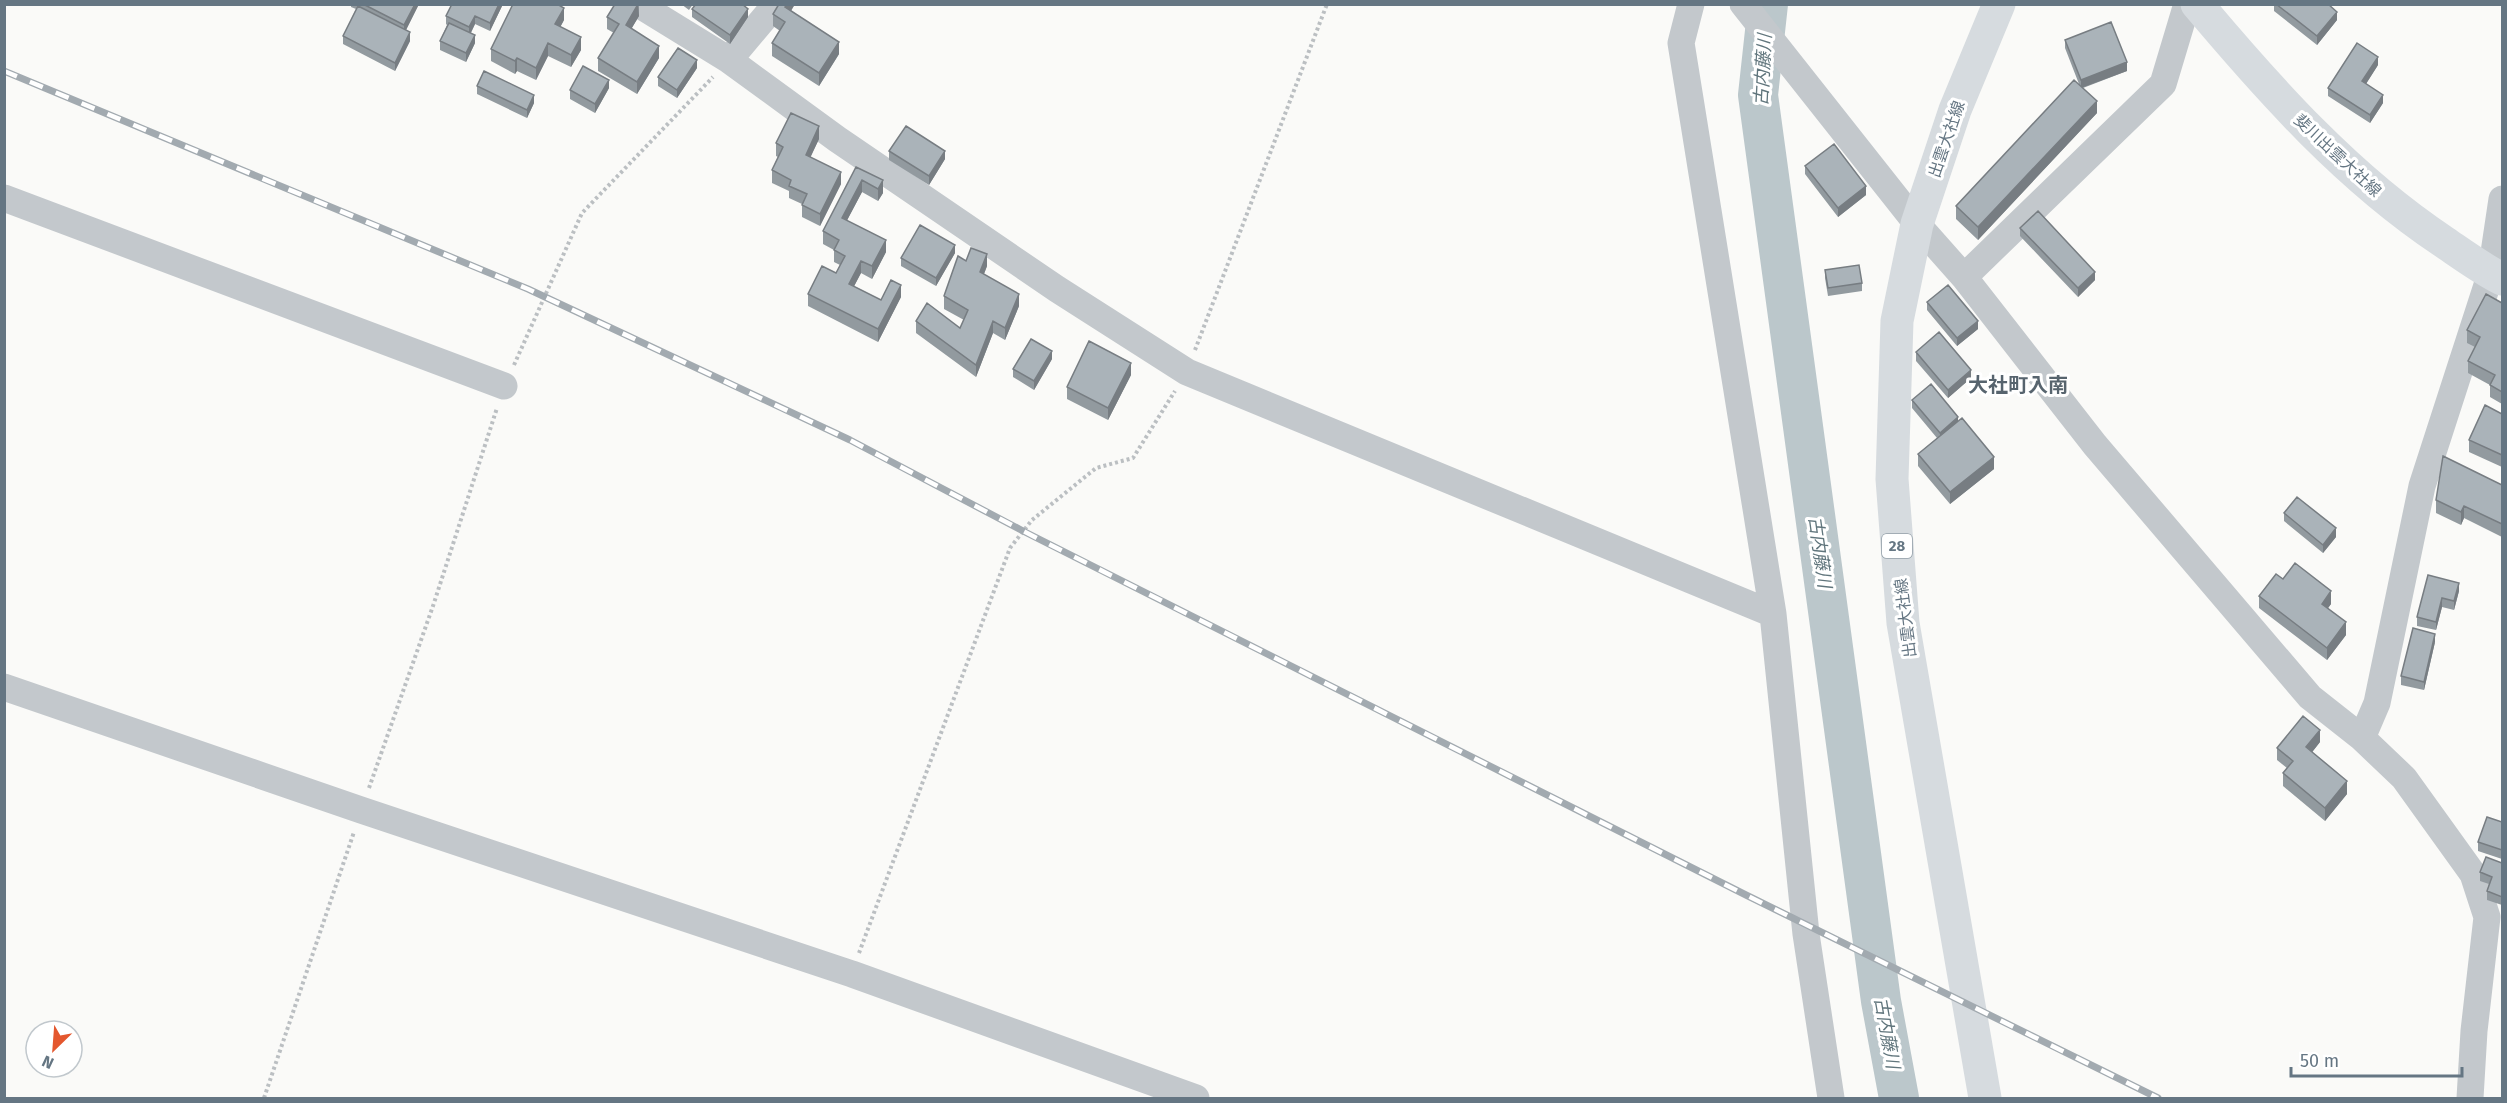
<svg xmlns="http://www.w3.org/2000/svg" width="2507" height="1103" font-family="'Fira Sans','Noto Sans JP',sans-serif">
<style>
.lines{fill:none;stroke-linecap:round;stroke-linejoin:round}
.river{stroke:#bbc7cb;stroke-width:40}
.path{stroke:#bbbfc2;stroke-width:4;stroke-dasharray:3 3;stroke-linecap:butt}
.street{stroke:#c3c8cc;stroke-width:27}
.secondary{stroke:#d6dbdf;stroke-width:33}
.primary{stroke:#d6dbdf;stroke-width:33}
.rail-casing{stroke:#a2aab0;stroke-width:7}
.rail{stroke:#fff;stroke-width:4.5;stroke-dasharray:14;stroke-linecap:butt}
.wall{fill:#929a9f}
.shaded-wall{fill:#777d82}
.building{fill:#aab3b9;stroke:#777d82;stroke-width:1.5}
.labels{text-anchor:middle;stroke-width:6;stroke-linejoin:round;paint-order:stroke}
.shield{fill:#fff;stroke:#939fa8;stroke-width:1.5}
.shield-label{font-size:15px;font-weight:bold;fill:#657683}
.street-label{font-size:16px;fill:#657683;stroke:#fff}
.water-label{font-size:18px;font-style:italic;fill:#60757c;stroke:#fff}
.quarter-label{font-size:20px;font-weight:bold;fill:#57646e;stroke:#fff}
</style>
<rect width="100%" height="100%" fill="#fafaf8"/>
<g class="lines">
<path class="river" d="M 1768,4 L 1758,95 L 1881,1001 L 1899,1098"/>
<path class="path" d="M 1195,350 L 1327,4
M 514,365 L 582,213 L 713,77
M 369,788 L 433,606 L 497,408
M 859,953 L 1010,548 L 1032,520 L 1096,468 L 1133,458 L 1175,391
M 264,1098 L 354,832"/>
<path class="street" d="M 638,4 L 729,60 L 837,139 L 1057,289 L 1187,372 L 1773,614
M 1691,4 L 1681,43 L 1773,614 L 1806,934 L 1831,1098
M 1743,4 L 1917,224 L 1964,277 L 2095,445 L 2310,697 L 2362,738
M 729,60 L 776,4
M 4,198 L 504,386
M 1964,277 L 2163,84 L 2187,4
M 4,687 L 361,810 L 852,974 L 1196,1098
M 2470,1098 L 2474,1031 L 2487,917 L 2473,874 L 2404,778 L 2362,738 L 2377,703 L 2422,486 L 2491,273 L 2502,199"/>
<path class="secondary" d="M 2197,4 C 2271,92 2348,178 2444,242 C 2463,255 2482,269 2502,279"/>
<path class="primary" d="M 1985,1098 L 1903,623 L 1892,479 L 1897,321 L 1917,224 L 1955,110 L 1999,4"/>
<defs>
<path id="rail" d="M 4,71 L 528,289 L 850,440 L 1023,531 L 1746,895 L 2158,1098"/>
</defs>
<use href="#rail" class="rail-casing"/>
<use href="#rail" class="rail"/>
</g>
<path class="wall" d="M 351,4 L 419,4 L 406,30 L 410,41 L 395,71 L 343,44 L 343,36 L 356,9 L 351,7 Z
M 452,4 L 503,4 L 490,31 L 475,24 L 471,33 L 475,43 L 466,62 L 440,50 L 440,41 L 447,25 L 446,24 L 446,16 Z
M 639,4 L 639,16 L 631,29 L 659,58 L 637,94 L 598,71 L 598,58 L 614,33 L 607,29 L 607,17 Z
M 681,4 L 693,4 L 689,10 Z
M 795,4 L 791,11 L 839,54 L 819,86 L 772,56 L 772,43 L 780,31 L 773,26 L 773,14 Z
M 2274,4 L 2328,4 L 2337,20 L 2317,45 L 2274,11 Z
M 692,9 L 748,17 L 730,44 L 692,17 Z
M 564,20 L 560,27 L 581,50 L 571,67 L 548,56 L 536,80 L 517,71 L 515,74 L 491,61 L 491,49 Z
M 2065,40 L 2127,71 L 2083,88 L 2097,113 L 1978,240 L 1956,219 L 1956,206 L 2079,84 L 2065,48 Z
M 2378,65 L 2366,84 L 2383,103 L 2370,123 L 2328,96 L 2328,88 Z
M 697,68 L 677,98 L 658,86 L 658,77 Z
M 477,86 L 534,103 L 527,118 L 477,94 Z
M 609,88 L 595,113 L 570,99 L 570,90 Z
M 819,139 L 810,157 L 841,184 L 820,226 L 802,217 L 802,204 L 789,198 L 789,191 L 772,183 L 772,170 L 778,157 L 776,156 L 776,143 Z
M 889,151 L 945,159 L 929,185 L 889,160 Z
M 1805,166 L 1866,195 L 1838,217 L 1805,174 Z
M 856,167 L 883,193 L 878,201 L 862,192 L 847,220 L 886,252 L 872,279 L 861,273 L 854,286 L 881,300 L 901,297 L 878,342 L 808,306 L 808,294 L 836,273 L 840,265 L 834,262 L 834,250 L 823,244 L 823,231 Z
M 2020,228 L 2095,280 L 2078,297 L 2020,236 Z
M 955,253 L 936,286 L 901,266 L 901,258 Z
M 966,261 L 987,266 L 984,274 L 1019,306 L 1005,340 L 993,333 L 976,377 L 916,333 L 916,321 L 960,328 L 964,320 L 944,309 L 944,296 Z
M 1825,270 L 1862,283 L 1862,291 L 1828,296 L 1825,278 Z
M 1927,302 L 1978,329 L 1957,346 L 1927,310 Z
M 2502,303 L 2502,404 L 2490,397 L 2490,385 L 2468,373 L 2468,361 L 2475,347 L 2467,343 L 2467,330 Z
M 1916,352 L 1971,378 L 1948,398 L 1916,361 Z
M 1052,359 L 1034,390 L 1013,377 L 1013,369 Z
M 1131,375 L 1108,420 L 1067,399 L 1067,387 Z
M 1912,400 L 1958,421 L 1994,469 L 1950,504 L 1918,466 L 1918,454 L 1937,438 L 1912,408 Z
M 2502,414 L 2502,467 L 2469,452 L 2469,440 Z
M 2502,485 L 2502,537 L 2464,518 L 2461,525 L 2436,513 L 2436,500 Z
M 2284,513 L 2336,537 L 2323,553 L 2284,521 Z
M 2428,575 L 2459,591 L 2454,610 L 2442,607 L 2436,630 L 2417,626 L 2417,617 Z
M 2283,579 L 2331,604 L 2328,608 L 2346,635 L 2327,660 L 2259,608 L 2259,596 Z
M 2435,642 L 2424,690 L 2401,685 L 2401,676 Z
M 2320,742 L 2312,752 L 2347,794 L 2325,821 L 2283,786 L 2283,773 L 2287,768 L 2277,760 L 2277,748 Z
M 2502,822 L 2502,859 L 2478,851 L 2478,842 Z
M 2502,863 L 2502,905 L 2487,900 L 2487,891 L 2489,884 L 2480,881 L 2480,872 Z"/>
<path class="shaded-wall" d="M 415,4 L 419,4 L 404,34 L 404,25 Z
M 499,4 L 503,4 L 490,31 L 490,23 Z
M 638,4 L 639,16 L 626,38 L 626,25 Z
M 787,4 L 795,4 L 785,20 L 785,7 Z
M 564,8 L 564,20 L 555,37 L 555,24 Z
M 748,9 L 748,17 L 730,44 L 730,35 Z
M 2337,12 L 2337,20 L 2317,45 L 2317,36 Z
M 475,16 L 475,24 L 469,36 L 469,27 Z
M 410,32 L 410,41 L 395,71 L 395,63 Z
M 475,35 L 475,43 L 466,62 L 466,53 Z
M 581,37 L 581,50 L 571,67 L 571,55 Z
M 839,42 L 839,54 L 819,86 L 819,73 Z
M 548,43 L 548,56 L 536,80 L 536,68 Z
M 659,46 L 659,58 L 637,94 L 637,82 Z
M 2378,57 L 2378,65 L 2362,90 L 2362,81 Z
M 517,58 L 517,71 L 515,74 L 515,61 Z
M 697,60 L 697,68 L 677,98 L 677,90 Z
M 2127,62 L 2127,71 L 2081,88 L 2081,80 Z
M 609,80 L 609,88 L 595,113 L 595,104 Z
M 534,95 L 534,103 L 527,118 L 527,110 Z
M 2383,95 L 2383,103 L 2370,123 L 2370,115 Z
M 2097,101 L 2097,113 L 1978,240 L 1978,227 Z
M 819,126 L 819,139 L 806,167 L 806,155 Z
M 945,151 L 945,159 L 929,185 L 929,176 Z
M 841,172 L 841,184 L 820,226 L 820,214 Z
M 862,180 L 862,192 L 842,230 L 842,218 Z
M 883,180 L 883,193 L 878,201 L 878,189 Z
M 1866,186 L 1866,195 L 1838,217 L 1838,208 Z
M 886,240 L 886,252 L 872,279 L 872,266 Z
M 955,245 L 955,253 L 936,286 L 936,278 Z
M 987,254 L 987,266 L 980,284 L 980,272 Z
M 861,261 L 861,273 L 849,296 L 849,284 Z
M 2095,272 L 2095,280 L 2078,297 L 2078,288 Z
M 901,285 L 901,297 L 878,342 L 878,329 Z
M 1019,294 L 1019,306 L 1005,340 L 1005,328 Z
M 993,321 L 993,333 L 976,377 L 976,365 Z
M 1978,321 L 1978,329 L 1957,346 L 1957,338 Z
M 1052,351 L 1052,359 L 1034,390 L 1034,381 Z
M 1131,363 L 1131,375 L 1108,420 L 1108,408 Z
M 1971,370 L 1971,378 L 1948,398 L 1948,390 Z
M 1958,417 L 1958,425 L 1940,441 L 1940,433 Z
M 1994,457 L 1994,469 L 1950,504 L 1950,492 Z
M 2464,506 L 2464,518 L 2461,525 L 2461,512 Z
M 2336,528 L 2336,537 L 2323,553 L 2323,545 Z
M 2459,583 L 2459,591 L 2454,610 L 2454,601 Z
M 2331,591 L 2331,604 L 2322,616 L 2322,604 Z
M 2442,598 L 2442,607 L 2436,630 L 2436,622 Z
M 2346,622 L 2346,635 L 2327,660 L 2327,648 Z
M 2435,634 L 2435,642 L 2424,690 L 2424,682 Z
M 2320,730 L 2320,742 L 2306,760 L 2306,747 Z
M 2347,781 L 2347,794 L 2325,821 L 2325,808 Z"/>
<path class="building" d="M 363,4 L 415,4 L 404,25 Z
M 452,4 L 499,4 L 490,23 L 475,16 L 469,27 L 446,16 Z
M 513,4 L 557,4 L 564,8 L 555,24 L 581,37 L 571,55 L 548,43 L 536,68 L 517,58 L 515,61 L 491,49 Z
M 615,4 L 638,4 L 626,25 L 659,46 L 637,82 L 598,58 L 619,24 L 607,17 Z
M 696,4 L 742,4 L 748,9 L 730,35 L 692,9 Z
M 779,4 L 787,4 L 785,7 L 839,42 L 819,73 L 772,43 L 785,22 L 773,14 Z
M 2276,4 L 2328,4 L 2337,12 L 2317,36 Z
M 358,6 L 410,32 L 395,63 L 343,36 Z
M 2111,22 L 2127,62 L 2081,80 L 2065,40 Z
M 449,23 L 475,35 L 466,53 L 440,41 Z
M 2357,43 L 2378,57 L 2362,81 L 2383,95 L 2370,115 L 2328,88 Z
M 678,48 L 697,60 L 677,90 L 658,77 Z
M 583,66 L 609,80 L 595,104 L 570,90 Z
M 484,71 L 534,95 L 527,110 L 477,86 Z
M 2074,80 L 2097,101 L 1978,227 L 1956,206 Z
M 791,113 L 819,126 L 806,155 L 841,172 L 820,214 L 802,205 L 807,194 L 789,186 L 791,180 L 772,170 L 783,147 L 776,143 Z
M 906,126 L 945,151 L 929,176 L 889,151 Z
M 1834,144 L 1866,186 L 1838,208 L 1805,166 Z
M 856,167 L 883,180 L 878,189 L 862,180 L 842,218 L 886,240 L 872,266 L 861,261 L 849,284 L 881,300 L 891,280 L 901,285 L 878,329 L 808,294 L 822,266 L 836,273 L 845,256 L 834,250 L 839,240 L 823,231 Z
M 2038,211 L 2095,272 L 2078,288 L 2020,228 Z
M 920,225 L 955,245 L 936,278 L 901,258 Z
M 971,248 L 987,254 L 980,272 L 1019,294 L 1005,328 L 993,321 L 976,365 L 916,321 L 927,303 L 960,328 L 968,310 L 944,296 L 958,256 L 966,261 Z
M 1859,265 L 1862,283 L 1828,288 L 1825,270 Z
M 1948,285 L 1978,321 L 1957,338 L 1927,302 Z
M 2486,294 L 2502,303 L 2502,392 L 2490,385 L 2495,375 L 2468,361 L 2480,337 L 2467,330 Z
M 1939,332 L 1971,370 L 1948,390 L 1916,352 Z
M 1031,339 L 1052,351 L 1034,381 L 1013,369 Z
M 1089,341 L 1131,363 L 1108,408 L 1067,387 Z
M 1931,384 L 1958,417 L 1940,433 L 1912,400 Z
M 2485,405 L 2502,414 L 2502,455 L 2469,440 Z
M 1962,418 L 1994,457 L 1950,492 L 1918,454 Z
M 2443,456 L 2502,485 L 2502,524 L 2464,506 L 2461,512 L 2436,500 Z
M 2297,497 L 2336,528 L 2323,545 L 2284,513 Z
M 2295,563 L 2331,591 L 2322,604 L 2346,622 L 2327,648 L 2259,596 L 2276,574 L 2283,579 Z
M 2428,575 L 2459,583 L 2454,601 L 2442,598 L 2436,622 L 2417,617 Z
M 2413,628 L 2435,634 L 2424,682 L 2401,676 Z
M 2303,716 L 2320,730 L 2306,747 L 2347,781 L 2325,808 L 2283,773 L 2293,761 L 2277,748 Z
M 2487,817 L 2502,822 L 2502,850 L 2478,842 Z
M 2486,857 L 2502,863 L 2502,897 L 2487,891 L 2492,877 L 2480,872 Z"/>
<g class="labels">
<rect class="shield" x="1882" y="534" width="30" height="24" rx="4.5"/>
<g class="shield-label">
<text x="1897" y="551">28</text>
</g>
<g class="street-label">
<text transform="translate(1946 139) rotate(-71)" y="6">出雲大社線</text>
<text transform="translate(2338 155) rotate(43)" y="6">斐川出雲大社線</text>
<text transform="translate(1905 618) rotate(-97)" y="6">出雲大社線</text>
</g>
<g class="water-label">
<text transform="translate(1763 70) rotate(-87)" y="6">古内藤川</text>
<text transform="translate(1820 552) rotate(82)" y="6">古内藤川</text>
<text transform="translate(1887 1033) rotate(80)" y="6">古内藤川</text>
</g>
<g class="quarter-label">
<text x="2018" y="392">大社町入南</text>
</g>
</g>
<rect width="2507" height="1103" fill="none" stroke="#657683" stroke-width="12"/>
<g transform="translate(54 1049) rotate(205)"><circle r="28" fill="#ffffff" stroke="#c1c8cd" stroke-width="1.5"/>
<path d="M0-4.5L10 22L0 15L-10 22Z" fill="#e4572e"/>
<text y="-9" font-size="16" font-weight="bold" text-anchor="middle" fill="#657683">N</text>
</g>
<path d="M2291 1067v9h171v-9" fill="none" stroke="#657683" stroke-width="3"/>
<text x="2300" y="1067" font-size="18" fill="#657683" stroke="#ffffff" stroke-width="4.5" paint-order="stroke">50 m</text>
</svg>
